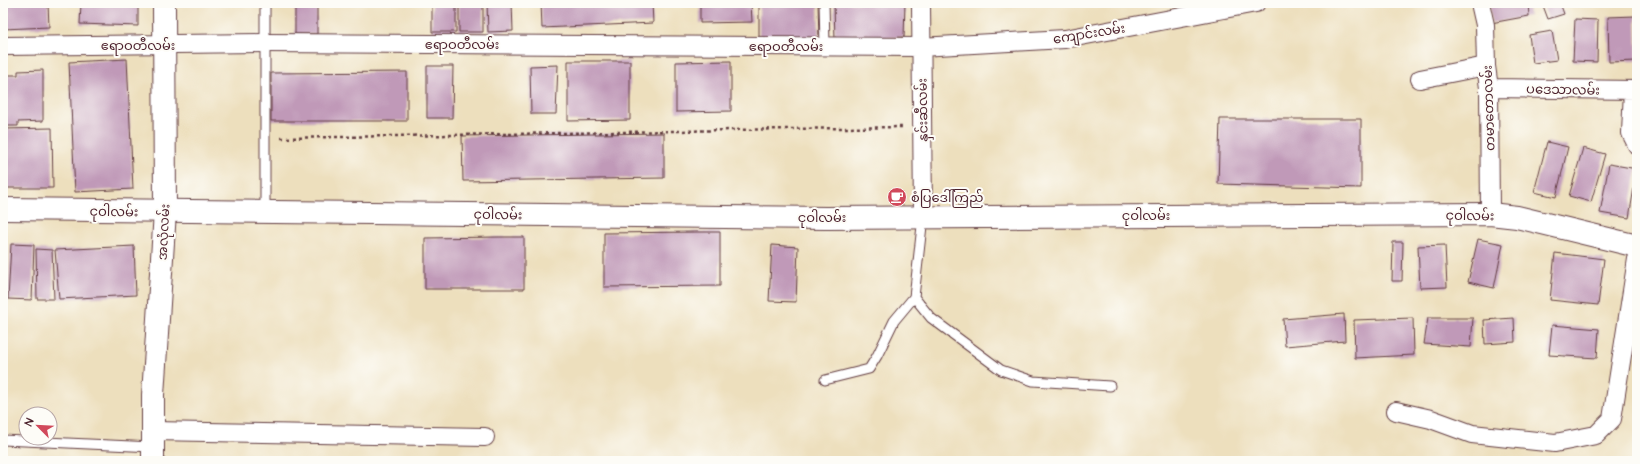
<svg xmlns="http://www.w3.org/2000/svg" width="1640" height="464" font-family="'Architects Daughter','Noto Sans Myanmar',sans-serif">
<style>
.building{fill:#c099b8}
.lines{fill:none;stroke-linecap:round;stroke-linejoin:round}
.service-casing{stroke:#623c41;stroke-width:11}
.minor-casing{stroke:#623c41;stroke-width:20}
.tertiary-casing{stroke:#623c41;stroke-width:24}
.primary-casing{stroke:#623c41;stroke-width:24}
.path{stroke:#623c41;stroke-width:2.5;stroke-dasharray:3 3;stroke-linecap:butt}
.service{stroke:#fff;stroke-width:9}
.minor{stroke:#fff;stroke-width:18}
.tertiary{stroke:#fff;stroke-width:22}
.primary{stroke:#fff;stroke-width:22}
.labels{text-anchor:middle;stroke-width:4;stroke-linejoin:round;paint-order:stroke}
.street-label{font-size:13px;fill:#4a1f2b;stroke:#fdfcf7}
.poi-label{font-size:13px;fill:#4a1f2b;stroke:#fdfcf7;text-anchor:start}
</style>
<rect width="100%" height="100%" fill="#fdfcf7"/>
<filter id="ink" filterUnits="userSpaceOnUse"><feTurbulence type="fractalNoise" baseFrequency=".025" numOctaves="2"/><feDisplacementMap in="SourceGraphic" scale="8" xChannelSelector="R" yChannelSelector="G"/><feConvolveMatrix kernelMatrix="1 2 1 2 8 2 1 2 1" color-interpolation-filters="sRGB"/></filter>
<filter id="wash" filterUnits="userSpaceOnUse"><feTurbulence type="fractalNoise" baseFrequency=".012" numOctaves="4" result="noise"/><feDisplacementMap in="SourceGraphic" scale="16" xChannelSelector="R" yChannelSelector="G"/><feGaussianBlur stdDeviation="0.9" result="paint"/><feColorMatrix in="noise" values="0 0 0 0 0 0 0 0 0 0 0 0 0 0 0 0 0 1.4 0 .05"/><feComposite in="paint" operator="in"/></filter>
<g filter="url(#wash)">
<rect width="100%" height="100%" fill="#eddfbd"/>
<g id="blocks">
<path class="building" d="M 3,3 L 48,3 L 49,27 L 3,29 Z
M 81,3 L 138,3 L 138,26 L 80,24 Z
M 295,3 L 317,3 L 317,34 L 295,34 Z
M 432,3 L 456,3 L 456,32 L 432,32 Z
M 459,3 L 483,3 L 483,32 L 459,32 Z
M 487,3 L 512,3 L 513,31 L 488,32 Z
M 541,3 L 652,3 L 653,23 L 542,28 Z
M 700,3 L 751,3 L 752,22 L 700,23 Z
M 759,3 L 818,3 L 819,39 L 759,40 Z
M 834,3 L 905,3 L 904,37 L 835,41 Z
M 1490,3 L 1528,3 L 1529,16 L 1491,23 Z
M 1542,3 L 1560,3 L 1564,14 L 1548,19 Z
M 1636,16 L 1637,61 L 1609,62 L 1608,17 Z
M 1575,19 L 1598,20 L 1597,62 L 1573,61 Z
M 1552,31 L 1557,60 L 1533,63 L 1529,35 Z
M 127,59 L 133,189 L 75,192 L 69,62 Z
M 568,61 L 630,61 L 630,120 L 568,121 Z
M 731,61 L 731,111 L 676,112 L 676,62 Z
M 558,65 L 556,114 L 531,114 L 530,66 Z
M 427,66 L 453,66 L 452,118 L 427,118 Z
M 43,70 L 43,121 L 18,122 L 18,126 L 3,126 L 3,75 L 18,75 L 18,71 Z
M 407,72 L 407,121 L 271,121 L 271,73 Z
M 1220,119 L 1361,119 L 1361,188 L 1218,184 Z
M 52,128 L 53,188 L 3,188 L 3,129 Z
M 664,133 L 664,178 L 463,181 L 462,136 Z
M 1547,142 L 1568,147 L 1556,197 L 1534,192 Z
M 1583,148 L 1605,154 L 1591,202 L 1569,196 Z
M 1609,164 L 1637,169 L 1629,218 L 1600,213 Z
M 697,232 L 720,232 L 720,286 L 604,287 L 604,233 Z
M 499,237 L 524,237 L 524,289 L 425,289 L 425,238 Z
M 1478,239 L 1503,244 L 1494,288 L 1468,282 Z
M 1393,242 L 1403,242 L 1402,281 L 1392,281 Z
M 11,244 L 34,245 L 32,300 L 8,299 Z
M 772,245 L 798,247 L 796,302 L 769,301 Z
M 1445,245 L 1447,287 L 1420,288 L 1418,246 Z
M 134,246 L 136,295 L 59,299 L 55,250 Z
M 36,249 L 52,250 L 54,299 L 37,299 Z
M 1555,253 L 1604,259 L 1598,305 L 1550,300 Z
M 1344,314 L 1345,341 L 1285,346 L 1283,319 Z
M 1413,318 L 1414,355 L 1355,358 L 1354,320 Z
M 1428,318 L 1473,318 L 1471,347 L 1424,344 Z
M 1514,318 L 1515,342 L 1485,344 L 1484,320 Z
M 1552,325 L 1599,329 L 1597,358 L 1549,355 Z"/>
</g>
</g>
<g filter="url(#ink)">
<use href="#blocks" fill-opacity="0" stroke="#623c41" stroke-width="1"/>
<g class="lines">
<defs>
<path id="service" d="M 824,3 L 825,46
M 265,211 L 265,3
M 923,217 L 914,297 L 931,318 L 1001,370 L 1033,381 L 1110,386
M 825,380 L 869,369 L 877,356 L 894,321 L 914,297
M 3,440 L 153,447"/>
<path id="minor" d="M 921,3 L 923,216
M 1480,3 L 1485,25 L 1486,66 L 1489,88 L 1490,214
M 3,46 L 264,43 L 920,47 L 1065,39 L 1256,3
M 1420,79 L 1486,66
M 1489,88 L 1637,90
M 1633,90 L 1631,133 L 1637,145
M 1396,411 L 1431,419 L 1472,434 L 1555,443 L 1596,435 L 1612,419 L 1637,259
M 153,431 L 485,437"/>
<path id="tertiary" d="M 3,209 L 826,218 L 1490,214 L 1517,217 L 1637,246"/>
<path id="primary" d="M 153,461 L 153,395 L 165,212 L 164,3"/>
</defs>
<use href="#service" class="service-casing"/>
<use href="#minor" class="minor-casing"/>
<use href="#tertiary" class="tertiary-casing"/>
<use href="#primary" class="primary-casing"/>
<path class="path" d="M 281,138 L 902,127"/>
<use href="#service" class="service"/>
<use href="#minor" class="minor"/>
<use href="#tertiary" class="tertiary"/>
<use href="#primary" class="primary"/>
</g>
</g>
<defs>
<symbol id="cafe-disc" viewBox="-11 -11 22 22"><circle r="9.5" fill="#d1495b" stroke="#fdfcf7"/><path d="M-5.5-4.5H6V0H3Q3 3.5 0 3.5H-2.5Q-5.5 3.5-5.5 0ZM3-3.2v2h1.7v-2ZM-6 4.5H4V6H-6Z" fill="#fff"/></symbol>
</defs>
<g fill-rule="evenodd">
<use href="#cafe-disc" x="886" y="186" width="22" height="22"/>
</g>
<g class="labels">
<g class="street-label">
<text transform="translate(1089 33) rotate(-9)" y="5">ကျောင်းလမ်း</text>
<text x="462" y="49">ဧရာဝတီလမ်း</text>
<text x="138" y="50">ဧရာဝတီလမ်း</text>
<text x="786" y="51">ဧရာဝတီလမ်း</text>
<text transform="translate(1563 89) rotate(1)" y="5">ပဒေသာလမ်း</text>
<text transform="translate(1488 108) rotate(-92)" y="5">တမာတောလမ်း</text>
<text transform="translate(922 110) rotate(-91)" y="5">နှင်းဆီလမ်း</text>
<text transform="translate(114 211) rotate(1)" y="5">ငုဝါလမ်း</text>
<text transform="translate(498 214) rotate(1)" y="5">ငုဝါလမ်း</text>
<text x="1146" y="220">ငုဝါလမ်း</text>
<text transform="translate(1470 215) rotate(1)" y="5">ငုဝါလမ်း</text>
<text x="822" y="222">ငုဝါလမ်း</text>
<text transform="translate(163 232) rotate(-87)" y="5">အလုံလမ်း</text>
</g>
<g class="poi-label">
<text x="911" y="202">စံပြဒေါ်ကြည်</text>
</g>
</g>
<rect width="1640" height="464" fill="none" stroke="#fdfcf7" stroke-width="16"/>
<g transform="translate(38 426) rotate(294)"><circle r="19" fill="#fdfcf7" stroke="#b5a4a5"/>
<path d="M0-3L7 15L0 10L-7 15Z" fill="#d1495b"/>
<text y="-6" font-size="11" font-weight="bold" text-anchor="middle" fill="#4a1f2b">N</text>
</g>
</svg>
